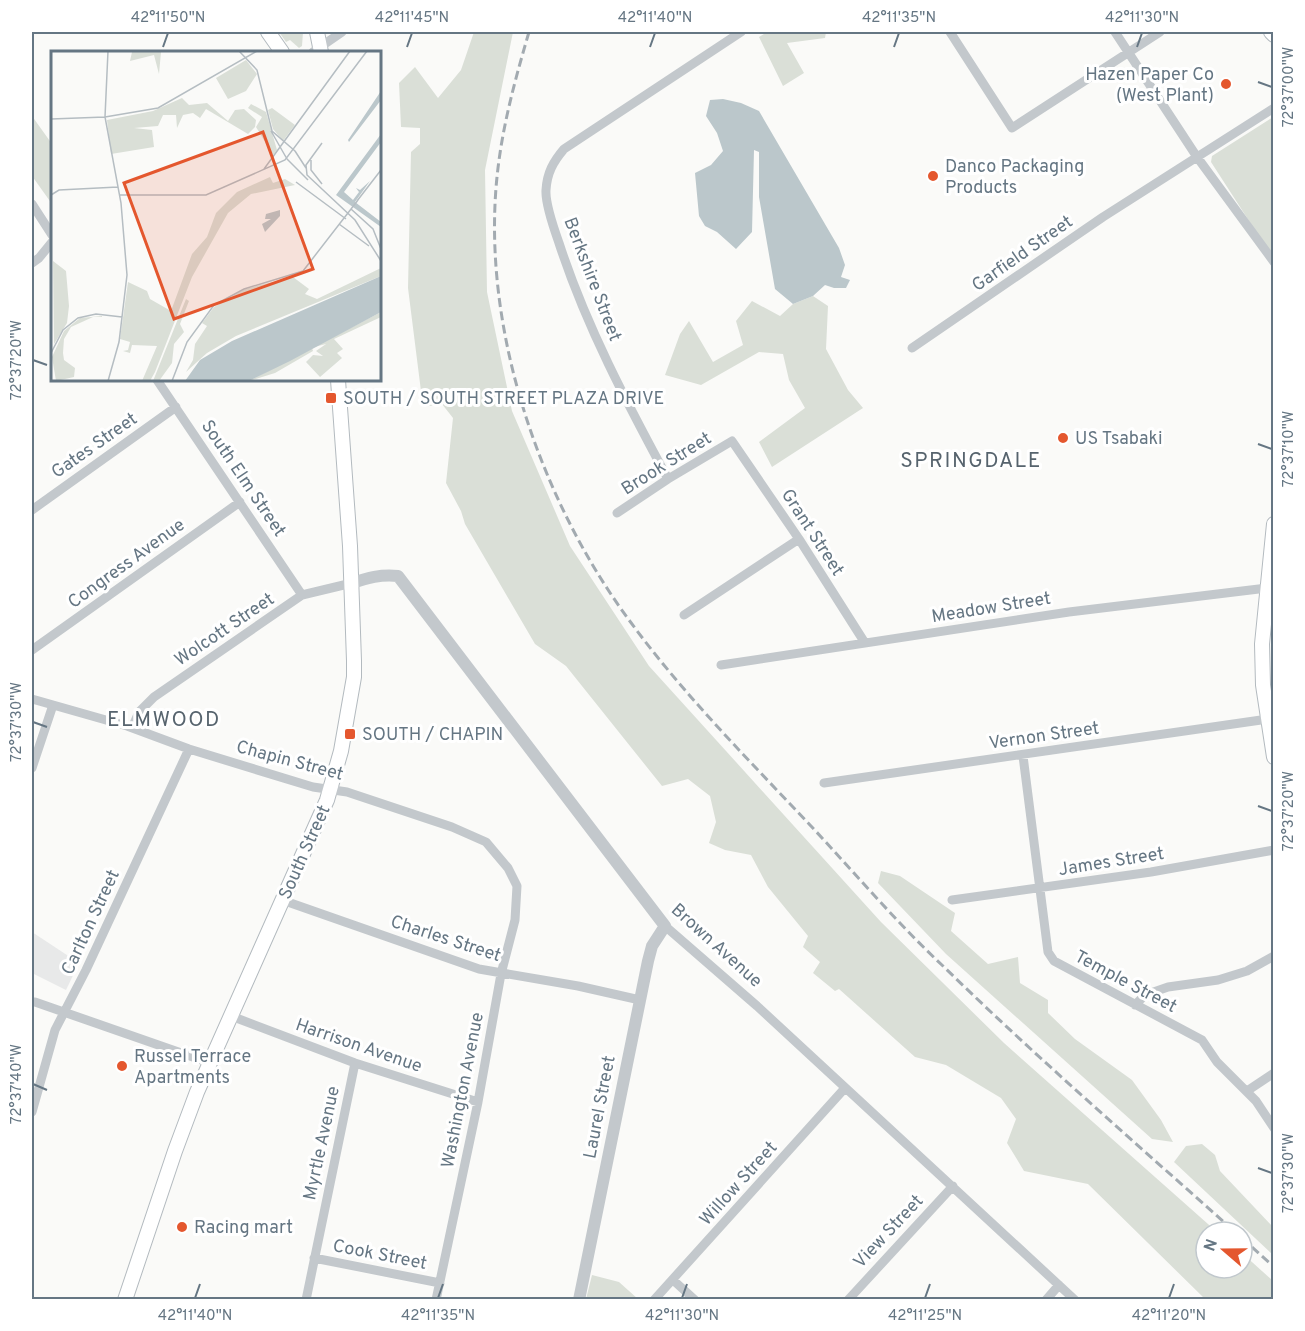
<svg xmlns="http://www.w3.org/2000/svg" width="1305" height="1331" font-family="Overpass,sans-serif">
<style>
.built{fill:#e8e9e9}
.green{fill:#dadfd7}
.water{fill:#bbc7cb}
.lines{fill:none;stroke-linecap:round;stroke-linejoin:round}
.secondary-casing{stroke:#b3babf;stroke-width:16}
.minor{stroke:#c3c8cc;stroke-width:9}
.tertiary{stroke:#c3c8cc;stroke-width:12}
.secondary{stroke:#fff;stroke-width:14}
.rail{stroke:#a2aab0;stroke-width:3;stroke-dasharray:9 4.5;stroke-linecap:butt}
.ticks{fill:none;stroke:#657683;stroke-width:2}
.poi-dot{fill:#e4572e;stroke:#fff;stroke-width:2}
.labels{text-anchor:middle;stroke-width:6;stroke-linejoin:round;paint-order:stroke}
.poi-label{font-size:18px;fill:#657683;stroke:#fff;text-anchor:start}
.street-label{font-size:18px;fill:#657683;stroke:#fff}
.quarter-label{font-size:21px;letter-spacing:1.5px;fill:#57646e;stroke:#fff}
.inset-road{fill:none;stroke:#b5bdc2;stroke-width:1.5}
.view{fill:#e4572e;fill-opacity:0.15;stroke:#e4572e;stroke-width:3}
.inset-edge{fill:none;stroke:#657683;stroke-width:3}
.neatline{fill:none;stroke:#657683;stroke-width:2}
.ticks-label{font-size:15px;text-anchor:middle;fill:#657683}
</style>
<rect width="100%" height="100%" fill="#fafaf8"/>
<path class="built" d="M 32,932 L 79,963 L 66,990 L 32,973 Z"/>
<path class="green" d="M 279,32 L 303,32 L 302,46 L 299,48 L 290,40 L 286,42 Z
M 474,32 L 513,32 L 485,170 L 487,292 L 512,411 L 570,546 L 649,666 L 881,922 L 1004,1043 L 1217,1232 L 1206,1232 L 1206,1268 L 1242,1268 L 1242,1253 L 1273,1281 L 1273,1299 L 1205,1299 L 1088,1184 L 1024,1171 L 1007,1143 L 1016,1119 L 1001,1098 L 946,1065 L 915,1057 L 839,989 L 835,991 L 813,973 L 820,962 L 803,947 L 808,936 L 768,887 L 751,855 L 725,850 L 709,843 L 716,822 L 710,796 L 688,779 L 662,786 L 566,666 L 535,644 L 465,524 L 461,511 L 446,483 L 453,418 L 442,404 L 423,407 L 408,288 L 411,152 L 420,144 L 420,128 L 401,127 L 399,83 L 415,67 L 438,98 L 461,70 Z
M 767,32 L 826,32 L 825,38 L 787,43 L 804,73 L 783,86 L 759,37 Z
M 32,116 L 52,144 L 52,204 L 32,176 Z
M 1273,117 L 1273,258 L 1211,162 L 1212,156 Z
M 813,296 L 828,306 L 826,349 L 848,390 L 863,408 L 772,467 L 759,442 L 805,408 L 789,380 L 783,354 L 759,352 L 701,385 L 665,375 L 680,334 L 689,321 L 713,362 L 743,345 L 736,321 L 752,301 L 780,316 L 793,304 Z
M 881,871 L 900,876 L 955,913 L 951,931 L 988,964 L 1018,957 L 1020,983 L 1048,1000 L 1048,1013 L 1075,1039 L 1132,1080 L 1161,1120 L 1173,1142 L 1152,1139 L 946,954 L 878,883 Z
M 1202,1144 L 1215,1155 L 1220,1171 L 1273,1227 L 1273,1255 L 1174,1162 L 1186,1146 Z
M 592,1275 L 619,1282 L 638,1299 L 586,1299 Z"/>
<path class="water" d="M 723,99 L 741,103 L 759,111 L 839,248 L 845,265 L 841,277 L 850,280 L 846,288 L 834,288 L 825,285 L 813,296 L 793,304 L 775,289 L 759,197 L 759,152 L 754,150 L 752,232 L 736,249 L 717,232 L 705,226 L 699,216 L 695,173 L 711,165 L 723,151 L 717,133 L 706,116 L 710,100 Z"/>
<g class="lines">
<defs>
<path id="secondary" d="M 268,32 L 282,52
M 317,32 L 321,52
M 1271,32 L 1274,35
M 1274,524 L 1262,644 L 1263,685 L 1274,757
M 125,1300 L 175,1151 L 197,1092 L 327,800 L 341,751 L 354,677 L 354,661 L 350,546 L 338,380"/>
</defs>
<use href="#secondary" class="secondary-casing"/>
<path class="minor" d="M 950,32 L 1012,128 L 1160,32
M 1115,32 L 1197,157 L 1274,262
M 313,52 L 342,32
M 32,204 L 52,235
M 32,263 L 39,258 L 52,242
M 912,348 L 1103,217 L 1274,108
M 157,380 L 302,595
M 668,479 C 627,403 586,326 559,243 C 554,229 545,204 546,190 C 547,173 553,162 564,149 L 741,32
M 32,510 L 176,407
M 617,513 L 668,479 L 732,441 L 799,539 L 865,643
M 684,615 L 799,539
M 32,650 L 240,502
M 721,665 L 1069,612 L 1267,588
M 32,699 L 127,726 L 189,749 L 313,787 L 347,792 L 452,827 L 486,842 L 508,868 L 517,886 L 515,920 L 501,974 L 478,1102 L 436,1300
M 132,728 L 139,712 L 154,697 L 302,595 L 352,583
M 1023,756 L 1048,952 L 1054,961 L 1202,1040 L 1217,1062 L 1256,1101 L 1274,1128
M 32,768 L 53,705
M 824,783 L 1268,719
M 282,900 L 479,969 L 578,986 L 640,1000
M 952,900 L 1151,872 L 1274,850
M 665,926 L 757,1006 L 1075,1300
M 32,1002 L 35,1002 L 210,1063
M 1135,1005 L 1145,995 L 1168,987 L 1218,980 L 1247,971 L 1274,956
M 231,1016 L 355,1063 L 478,1102
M 1247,1091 L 1274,1073
M 32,1112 L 55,1030 L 86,970 L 189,749
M 314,1258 L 440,1283
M 673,1280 L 695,1300
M 306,1300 L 355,1063
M 654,1300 L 845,1088
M 848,1300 L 953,1186
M 1046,1300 L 1059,1285"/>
<path class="tertiary" d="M 352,583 C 367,578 381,574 398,576 L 665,926 L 652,946 L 648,961 L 579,1300"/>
<use href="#secondary" class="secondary"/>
<path class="rail" d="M 529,32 C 515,80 502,127 497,177 C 482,323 536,487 619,606 C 675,686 744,755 810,825 C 854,872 896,922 943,966 C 1037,1058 1137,1144 1235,1232
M 1242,1238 L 1274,1267"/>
</g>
<path class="ticks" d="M 163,47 L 168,33M 407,47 L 412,33M 650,47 L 655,33M 894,47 L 899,33M 1137,47 L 1142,33M 1258,82 L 1272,87M 33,360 L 47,365M 1258,444 L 1272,449M 33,722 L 47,727M 1258,806 L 1272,811M 33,1084 L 47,1090M 1258,1168 L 1272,1173M 195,1298 L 200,1284M 438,1298 L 443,1284M 682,1298 L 687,1284M 925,1298 L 930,1284M 1169,1298 L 1174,1284"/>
<g class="poi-dot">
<circle cx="1226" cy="84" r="6"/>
<circle cx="933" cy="176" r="6"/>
<rect x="325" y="392" width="12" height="12" rx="3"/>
<circle cx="1063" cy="438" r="6"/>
<rect x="344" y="728" width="12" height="12" rx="3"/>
<circle cx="122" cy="1066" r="6"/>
<circle cx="182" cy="1227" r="6"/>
</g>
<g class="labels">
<g class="poi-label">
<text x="1214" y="80" text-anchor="end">Hazen Paper Co<tspan x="1214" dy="21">(West Plant)</tspan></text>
<text x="945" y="172">Danco Packaging<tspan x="945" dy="21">Products</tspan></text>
<text x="343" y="404">SOUTH / SOUTH STREET PLAZA DRIVE</text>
<text x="1075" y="444">US Tsabaki</text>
<text x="362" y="740">SOUTH / CHAPIN</text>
<text x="134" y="1062">Russel Terrace<tspan x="134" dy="21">Apartments</tspan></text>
<text x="194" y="1233">Racing mart</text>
</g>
<g class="street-label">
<text transform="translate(1022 253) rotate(-35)" y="6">Garfield Street</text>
<text transform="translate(593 279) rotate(69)" y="6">Berkshire Street</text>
<text transform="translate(94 445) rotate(-35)" y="6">Gates Street</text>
<text transform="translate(666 463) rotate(-32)" y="6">Brook Street</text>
<text transform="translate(244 478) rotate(56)" y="6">South Elm Street</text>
<text transform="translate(813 532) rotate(57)" y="6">Grant Street</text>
<text transform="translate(126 563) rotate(-36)" y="6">Congress Avenue</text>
<text transform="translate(991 607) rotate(-9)" y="6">Meadow Street</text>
<text transform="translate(224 629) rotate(-34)" y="6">Wolcott Street</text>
<text transform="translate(1044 735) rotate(-8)" y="6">Vernon Street</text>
<text transform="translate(290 760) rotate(15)" y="6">Chapin Street</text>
<text transform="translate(304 852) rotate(-66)" y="6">South Street</text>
<text transform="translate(1111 861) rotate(-9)" y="6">James Street</text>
<text transform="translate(90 922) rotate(-65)" y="6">Carlton Street</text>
<text transform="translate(446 938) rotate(18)" y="6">Charles Street</text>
<text transform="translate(717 945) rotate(42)" y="6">Brown Avenue</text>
<text transform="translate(1126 981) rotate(28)" y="6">Temple Street</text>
<text transform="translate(359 1045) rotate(19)" y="6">Harrison Avenue</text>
<text transform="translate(462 1090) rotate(-79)" y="6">Washington Avenue</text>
<text transform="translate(599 1107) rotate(-79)" y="6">Laurel Street</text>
<text transform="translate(321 1143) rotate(-78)" y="6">Myrtle Avenue</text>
<text transform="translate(738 1183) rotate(-48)" y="6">Willow Street</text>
<text transform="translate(888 1231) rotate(-47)" y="6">View Street</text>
<text transform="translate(380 1254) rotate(11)" y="6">Cook Street</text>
</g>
<g class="quarter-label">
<text x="971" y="467">SPRINGDALE</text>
<text x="164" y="726">ELMWOOD</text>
</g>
</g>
<g transform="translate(51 51)">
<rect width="330" height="330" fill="#fafaf8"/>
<path d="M 81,1 L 110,1 L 108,23 L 103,4 L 79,10 ZM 195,9 L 206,23 L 195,40 L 177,48 L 165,27 ZM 131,47 L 138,54 L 156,52 L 177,70 L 184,59 L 193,58 L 205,69 L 204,76 L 197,83 L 155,58 L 149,67 L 142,62 L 132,64 L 126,77 L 125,64 L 112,64 L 107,75 L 83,77 L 101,79 L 103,96 L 60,103 L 56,69 L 102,60 ZM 200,53 L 215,61 L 226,99 L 222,104 L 205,76 L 211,66 L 197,57 ZM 221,57 L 244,74 L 232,90 L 222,78 L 217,59 ZM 219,126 L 222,132 L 234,128 L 244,134 L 200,143 L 177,162 L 141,226 L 104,321 L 99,330 L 91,330 L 106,295 L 81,294 L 79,302 L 72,300 L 77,299 L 79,291 L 69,288 L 77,231 L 96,240 L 99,248 L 120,260 L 141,203 L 156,186 L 165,162 L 186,141 ZM 2,210 L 15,220 L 18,255 L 16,272 L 3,293 ZM 330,217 L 330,225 L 185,285 L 156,302 L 135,321 L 142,309 L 144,293 L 156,275 L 151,272 L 163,256 L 194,238 L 242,226 L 258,238 L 254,243 L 266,248 ZM 135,248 L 138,250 L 129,273 L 133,281 L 123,293 L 121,312 L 108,330 L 102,330 ZM 330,261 L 330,266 L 283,288 L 292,298 L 286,302 L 291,307 L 269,326 L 255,311 L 262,304 L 272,305 L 265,300 L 275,293 L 263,296 ZM 51,265 L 51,270 L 51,266 L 42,266 L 20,276 L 13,288 L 12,302 L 13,309 L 24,317 L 23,326 L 5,330 L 1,306 L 13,280 L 29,267 ZM 261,297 L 262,300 L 224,322 L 198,330 Z" fill="#dadfd7"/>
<path d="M 330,40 L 330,49 L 298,91 L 297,89 ZM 330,83 L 330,91 L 293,141 L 302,149 L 308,141 L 305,137 L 309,139 L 319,130 L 304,151 L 330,171 L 330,176 L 285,144 ZM 229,159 L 229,165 L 214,181 L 211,173 L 220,168 L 214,168 L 215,163 ZM 330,225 L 330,261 L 239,310 L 198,330 L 134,330 L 149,309 L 181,290 Z" fill="#bbc7cb"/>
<path class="inset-road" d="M 57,0 L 54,66 L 70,152 L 76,224 L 68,291 L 57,330M 188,0 L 206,19 L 221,80 L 244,100M 0,68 L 54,66 L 107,57 L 206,0M 220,80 L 236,108M 271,92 L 255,114 L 256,124 L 304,169 L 330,210M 244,100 L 255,117M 236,108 L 257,129M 260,109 L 260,119 L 271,133M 213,118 L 299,0M 245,131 L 295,168M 0,144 L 8,139 L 67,136M 69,144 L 155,144 L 234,109 L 316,0M 306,150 L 330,119M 300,158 L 322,178 L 330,198M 288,173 L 318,195M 0,302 L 12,279 L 27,267 L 45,263 L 71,266M 121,330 L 136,291 L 163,254 L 193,238 L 252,220 L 307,149"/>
<path class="view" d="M 212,81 L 262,218 L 123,268 L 73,132 Z"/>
<rect width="330" height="330" class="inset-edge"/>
</g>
<rect width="1305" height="1331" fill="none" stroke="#ffffff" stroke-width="66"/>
<g transform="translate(1224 1250) rotate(290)"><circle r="28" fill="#ffffff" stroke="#c1c8cd" stroke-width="1.5"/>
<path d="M0-4.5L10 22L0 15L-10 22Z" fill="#e4572e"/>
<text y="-9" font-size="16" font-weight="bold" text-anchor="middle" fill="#657683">N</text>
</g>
<rect x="33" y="33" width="1239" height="1265" class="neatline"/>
<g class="ticks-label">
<text x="168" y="22">42°11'50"N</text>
<text x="412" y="22">42°11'45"N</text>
<text x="655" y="22">42°11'40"N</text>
<text x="899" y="22">42°11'35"N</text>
<text x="1142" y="22">42°11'30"N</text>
<text transform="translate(1288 87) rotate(-90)" y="5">72°37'00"W</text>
<text transform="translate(16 360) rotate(-90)" y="5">72°37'20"W</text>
<text transform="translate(1288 449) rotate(-90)" y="5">72°37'10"W</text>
<text transform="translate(16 722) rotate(-90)" y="5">72°37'30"W</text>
<text transform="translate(1288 811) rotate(-90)" y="5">72°37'20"W</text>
<text transform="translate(16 1084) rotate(-90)" y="5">72°37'40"W</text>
<text transform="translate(1288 1173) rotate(-90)" y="5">72°37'30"W</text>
<text x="195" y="1320">42°11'40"N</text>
<text x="438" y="1320">42°11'35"N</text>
<text x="682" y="1320">42°11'30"N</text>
<text x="925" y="1320">42°11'25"N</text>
<text x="1169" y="1320">42°11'20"N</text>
</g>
</svg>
